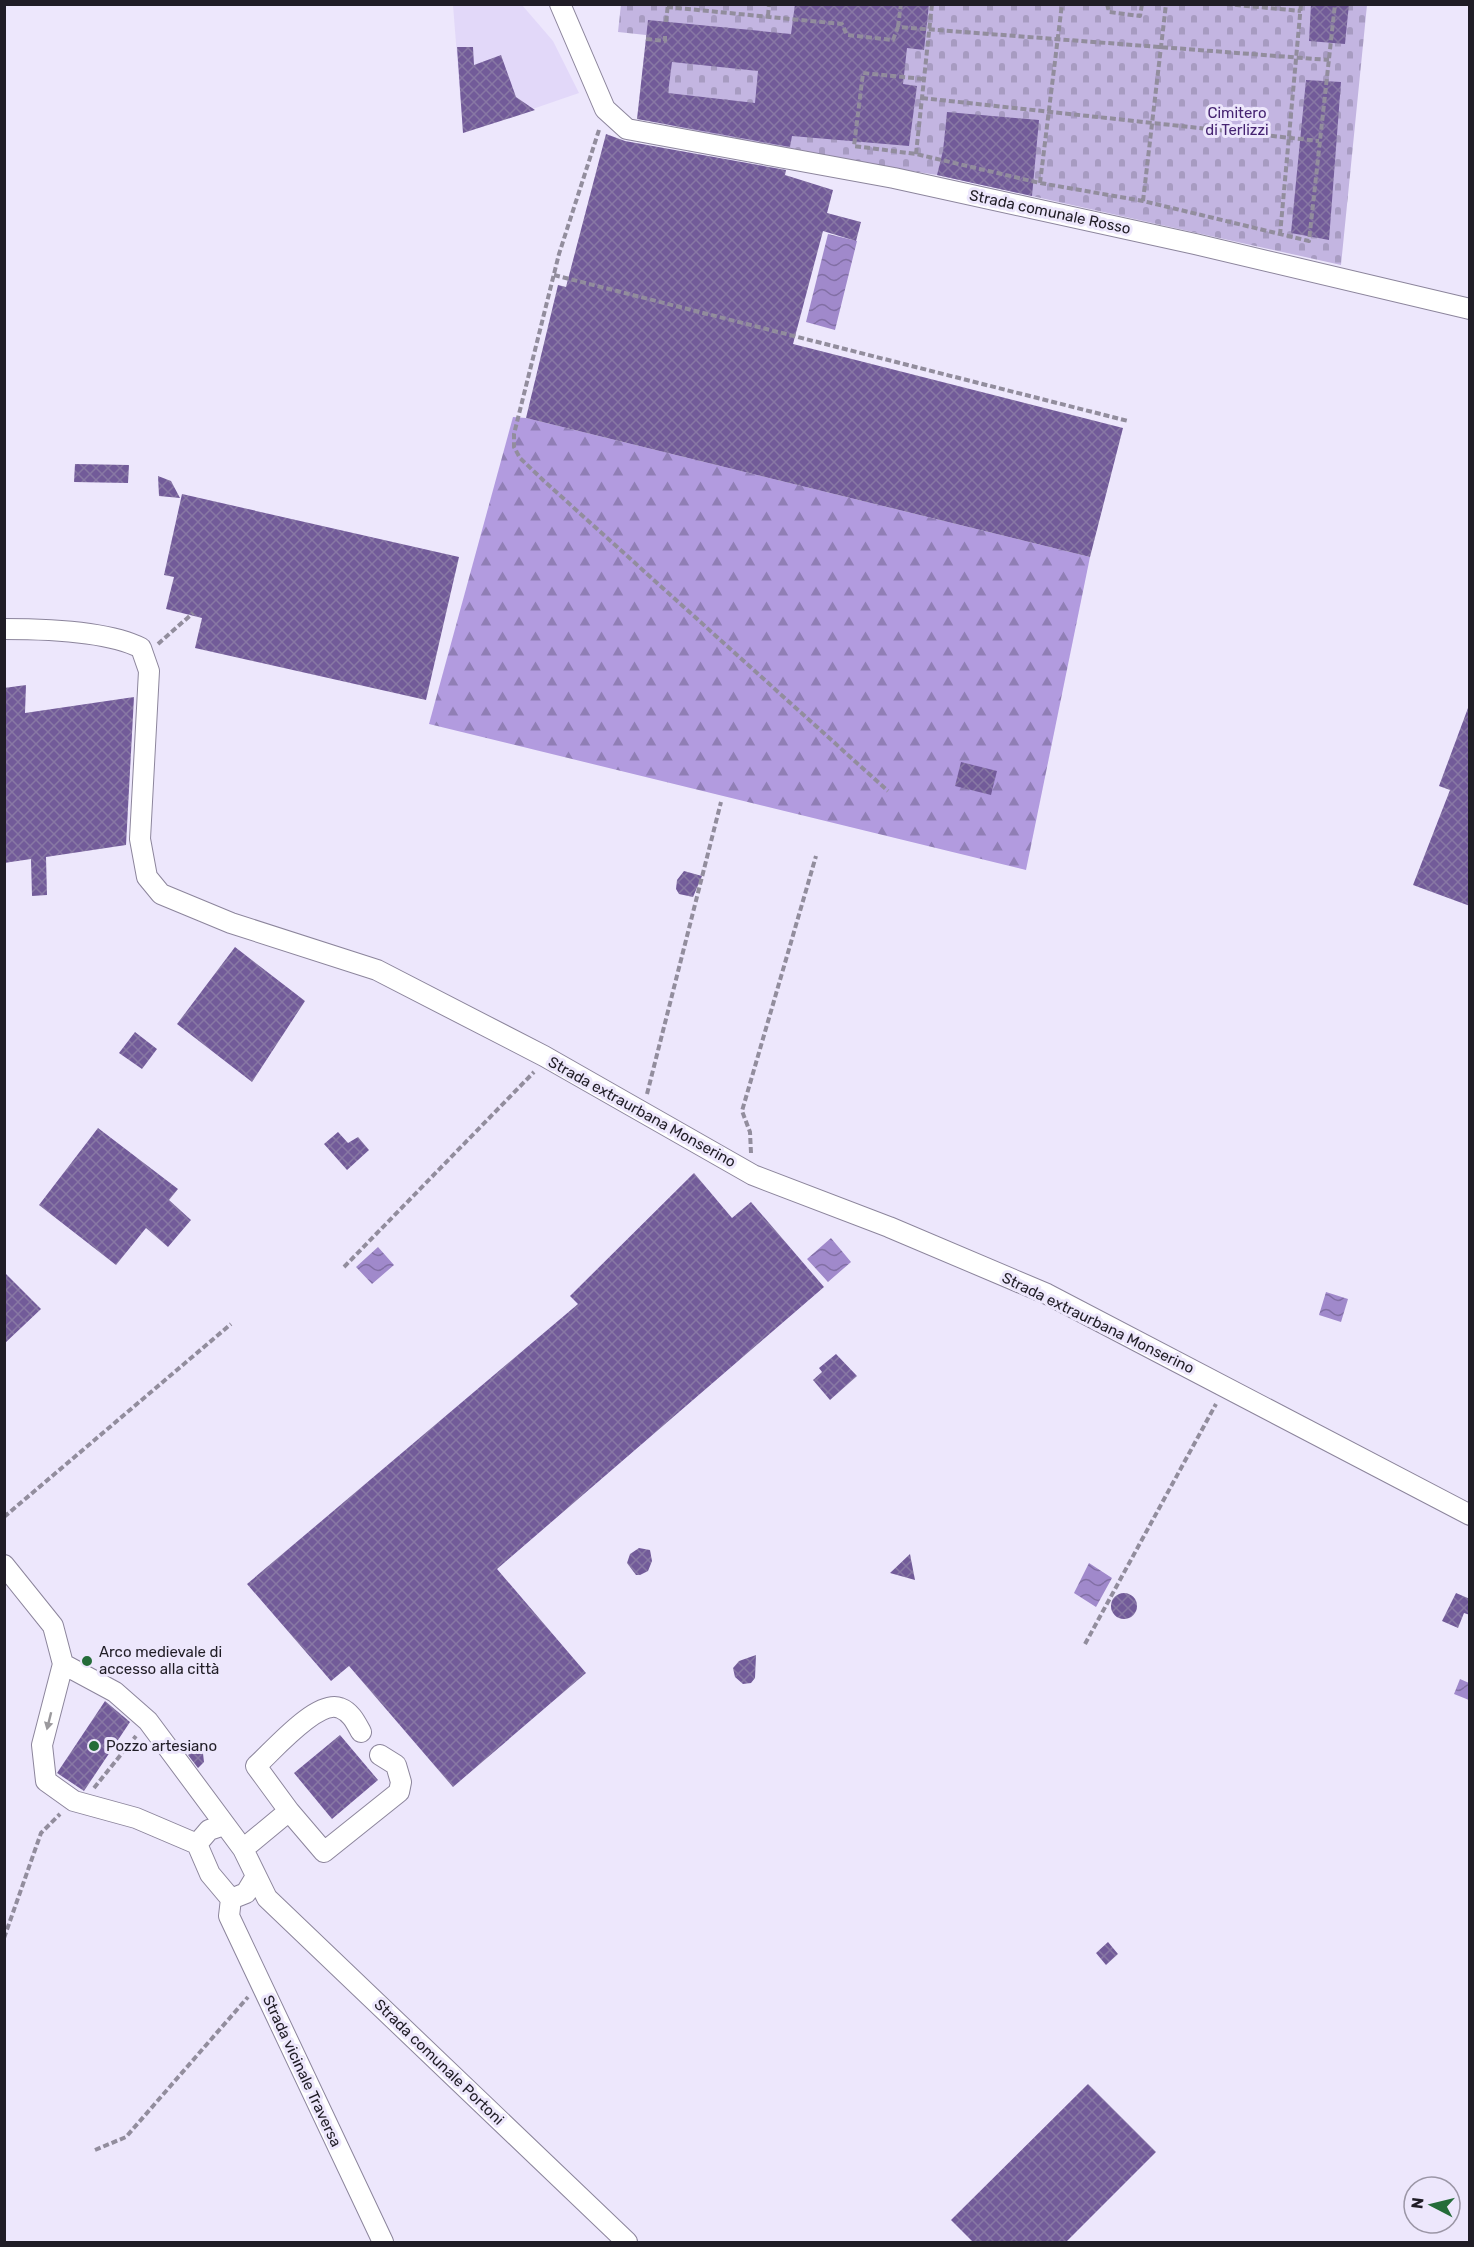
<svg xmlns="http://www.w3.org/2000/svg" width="1474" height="2247" font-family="Rubik,sans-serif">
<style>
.built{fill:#e2d8f9}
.forest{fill:url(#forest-firs)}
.cemetery{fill:url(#cemetery-stones)}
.water{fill:url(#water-waves)}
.building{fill:url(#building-cross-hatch);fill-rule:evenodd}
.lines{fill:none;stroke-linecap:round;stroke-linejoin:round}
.minor-casing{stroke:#8c859c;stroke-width:22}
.path{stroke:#928d9d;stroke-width:4;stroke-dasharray:6 3;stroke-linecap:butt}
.minor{stroke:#fff;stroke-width:20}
.oneway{fill:#9b999d}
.poi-dot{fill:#246c39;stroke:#ede7fc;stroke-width:2}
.labels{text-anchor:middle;stroke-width:6;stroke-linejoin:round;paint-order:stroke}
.park-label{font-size:15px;fill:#462472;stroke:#ede7fc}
.street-label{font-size:15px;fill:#201d26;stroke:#ede7fc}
.poi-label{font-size:15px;fill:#201d26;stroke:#ede7fc;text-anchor:start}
</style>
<defs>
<pattern id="forest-firs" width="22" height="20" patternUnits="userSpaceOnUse" patternTransform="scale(1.5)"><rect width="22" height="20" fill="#b29bdf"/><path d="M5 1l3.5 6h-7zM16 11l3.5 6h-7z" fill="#907eb5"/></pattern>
<pattern id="cemetery-stones" width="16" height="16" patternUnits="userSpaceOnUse" patternTransform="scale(1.5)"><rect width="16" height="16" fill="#c3b5e1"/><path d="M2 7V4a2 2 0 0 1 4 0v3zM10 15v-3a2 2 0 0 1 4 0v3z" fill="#a79bc1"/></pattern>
<pattern id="water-waves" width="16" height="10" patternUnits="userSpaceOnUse" patternTransform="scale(1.5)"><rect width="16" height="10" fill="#a089cb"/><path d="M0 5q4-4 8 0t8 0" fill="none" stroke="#826fa5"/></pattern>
<pattern id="building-cross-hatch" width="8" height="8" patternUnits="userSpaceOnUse" patternTransform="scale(1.5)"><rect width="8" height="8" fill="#725b99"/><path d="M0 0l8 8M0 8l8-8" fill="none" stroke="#8878a4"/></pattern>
</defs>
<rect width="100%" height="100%" fill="#ede7fc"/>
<path class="built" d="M 453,5 L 522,5 L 553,41 L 579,93 L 463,133 Z"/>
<path class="forest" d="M 513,417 L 526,418 L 1090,557 L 1026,870 L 429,724 Z"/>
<path class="cemetery" d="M 621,4 L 1367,5 L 1341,265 L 937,175 L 789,152 L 665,124 L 646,35 L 618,32 Z"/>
<path class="water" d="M 828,234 L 857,241 L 835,330 L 806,322 Z
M 831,1238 L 851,1262 L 828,1282 L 807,1259 Z
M 378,1247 L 394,1265 L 372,1284 L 356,1267 Z
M 1326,1292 L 1348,1299 L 1341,1322 L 1319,1315 Z
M 1089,1563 L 1112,1578 L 1096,1607 L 1074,1593 Z
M 1460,1679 L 1469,1683 L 1469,1700 L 1454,1694 Z"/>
<path class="building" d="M 795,4 L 929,4 L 924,50 L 907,48 L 903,84 L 917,86 L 909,146 L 792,136 L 790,147 L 637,119 L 648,20 L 791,34 ZM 672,62 L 758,71 L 755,103 L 668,93 Z
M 1311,4 L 1349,4 L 1345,44 L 1309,41 Z
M 457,47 L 473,47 L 474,65 L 501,55 L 516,97 L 535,110 L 463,133 Z
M 1306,80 L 1341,82 L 1329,240 L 1291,233 Z
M 947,112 L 1039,120 L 1032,196 L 937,175 L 943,151 Z
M 606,134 L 625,141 L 786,170 L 785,175 L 833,190 L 827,213 L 861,222 L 856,241 L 823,231 L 793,344 L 1123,428 L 1090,557 L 526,418 L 558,285 L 566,287 Z
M 75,464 L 129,465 L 128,483 L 74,482 Z
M 158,476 L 171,481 L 180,498 L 159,496 Z
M 182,494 L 459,557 L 426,700 L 195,648 L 202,618 L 166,609 L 174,577 L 164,575 Z
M 26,685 L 25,713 L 134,697 L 126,845 L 46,857 L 47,895 L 32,896 L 31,859 L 4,863 L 4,688 Z
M 1468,708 L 1470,708 L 1470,906 L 1413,885 L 1450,790 L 1439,786 Z
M 961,762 L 997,771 L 991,795 L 955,786 Z
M 684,871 L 702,876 L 693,897 L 679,894 L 676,889 L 677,880 Z
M 235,947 L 305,1001 L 252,1082 L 177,1024 Z
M 135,1032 L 157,1049 L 142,1069 L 119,1053 Z
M 98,1128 L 178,1189 L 169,1200 L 191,1220 L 168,1247 L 146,1228 L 116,1265 L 39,1205 Z
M 338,1132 L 348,1143 L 358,1137 L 369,1150 L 347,1170 L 324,1144 Z
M 694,1173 L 732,1218 L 751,1202 L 824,1287 L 497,1569 L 586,1673 L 453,1787 L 349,1666 L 331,1681 L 247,1584 L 578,1304 L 570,1296 Z
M 4,1272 L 41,1309 L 4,1344 Z
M 836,1354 L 857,1376 L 830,1400 L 813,1380 L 822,1372 L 819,1368 Z
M 639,1548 L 650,1550 L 652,1561 L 648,1571 L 640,1575 L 636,1575 L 627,1563 L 630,1554 Z
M 910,1554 L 915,1580 L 890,1573 Z
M 1456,1593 L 1470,1599 L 1470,1615 L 1464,1613 L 1458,1628 L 1442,1621 Z
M1111 1606a13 13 0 1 1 26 0a13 13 0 1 1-26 0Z
M 756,1655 L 755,1678 L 751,1683 L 743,1684 L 735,1677 L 733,1668 L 739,1661 Z
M 105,1701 L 130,1722 L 84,1791 L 57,1773 Z
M 340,1735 L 378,1780 L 332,1819 L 294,1773 Z
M 202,1745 L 204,1762 L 198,1768 L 188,1755 Z
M 1108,1942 L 1118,1954 L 1106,1965 L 1096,1953 Z
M 1088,2084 L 1156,2152 L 1066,2242 L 973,2242 L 951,2220 Z"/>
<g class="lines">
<defs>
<path id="minor" d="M 560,4 L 605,109 L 627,129 L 894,178 L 1195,244 L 1470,309
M 4,629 C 43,629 108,631 141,648 L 149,671 L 140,839 L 147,877 L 161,894 L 231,923 L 377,970 L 544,1056 L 753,1175 L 889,1227 L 1047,1294 L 1470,1515
M 4,1565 L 53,1626 L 63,1664 L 42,1745 L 46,1781 L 74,1801 L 136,1818 L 197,1844
M 63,1664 L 115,1692 L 148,1721 L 243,1849 L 267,1898 L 627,2242
M 289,1811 L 324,1852 L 399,1792 L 401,1782 L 396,1765 L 380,1755
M 224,1825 L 209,1830 L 197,1844 L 210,1874 L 231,1899 L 246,1893 L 255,1878
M 243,1849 L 289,1811 L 256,1766 C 273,1751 317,1699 340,1708 C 351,1712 356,1723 361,1732
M 231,1899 L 229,1916 L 383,2242"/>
</defs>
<use href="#minor" class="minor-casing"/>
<path class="path" d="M 1107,4 L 1109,12 L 1140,16 L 1142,4
M 1226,4 L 1301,11
M 667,7 L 842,24 L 847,35 L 893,40 L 898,27 L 1329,60
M 768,16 L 769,4
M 666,22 L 668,4
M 898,27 L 901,4
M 646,39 L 665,41 L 665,36
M 923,79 L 863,73 L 854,146 L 916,154 L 1040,183 L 1143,201 L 1309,241 L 1335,4
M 922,98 L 1319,141
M 599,130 L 559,254 L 514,434 L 514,447 L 520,458 L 544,481 L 888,791
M 916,154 L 932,4
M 1040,183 L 1062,4
M 1143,201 L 1166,4
M 1280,235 L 1301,4
M 554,275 L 1128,421
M 158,644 L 193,613
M 647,1094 L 721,802
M 751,1153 L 750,1132 L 742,1111 L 816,856
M 344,1267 L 534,1072
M 4,1517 L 231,1324
M 1085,1644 L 1216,1404
M 94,1788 L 136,1736
M 4,1938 L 41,1833 L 60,1814
M 95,2150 L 126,2137 L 248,1997"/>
<use href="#minor" class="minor"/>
</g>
<defs><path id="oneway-solid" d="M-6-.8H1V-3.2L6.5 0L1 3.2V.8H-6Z" transform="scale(1.5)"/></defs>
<use class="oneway" href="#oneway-solid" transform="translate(49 1721) rotate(104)"/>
<g class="poi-dot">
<circle cx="87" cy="1661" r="6"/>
<circle cx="94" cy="1746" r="6"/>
</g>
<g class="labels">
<g class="park-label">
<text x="1237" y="118">Cimitero<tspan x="1237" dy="17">di Terlizzi</tspan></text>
</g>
<g class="street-label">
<text transform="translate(1050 212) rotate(12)" y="5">Strada comunale Rosso</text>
<text transform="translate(642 1112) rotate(29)" y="5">Strada extraurbana Monserino</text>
<text transform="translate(1098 1323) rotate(26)" y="5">Strada extraurbana Monserino</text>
<text transform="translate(439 2062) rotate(44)" y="5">Strada comunale Portoni</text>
<text transform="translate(302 2071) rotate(65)" y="5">Strada vicinale Traversa</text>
</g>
<g class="poi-label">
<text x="99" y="1657">Arco medievale di<tspan x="99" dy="17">accesso alla città</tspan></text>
<text x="106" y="1751">Pozzo artesiano</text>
</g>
</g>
<rect width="1474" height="2247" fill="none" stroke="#201d26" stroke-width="12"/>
<g transform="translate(1432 2205) rotate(277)"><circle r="28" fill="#ede7fc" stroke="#9b96a6" stroke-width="1.5"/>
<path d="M0-4.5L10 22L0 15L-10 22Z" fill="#246c39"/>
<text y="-9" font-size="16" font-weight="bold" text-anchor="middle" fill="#201d26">N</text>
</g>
</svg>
